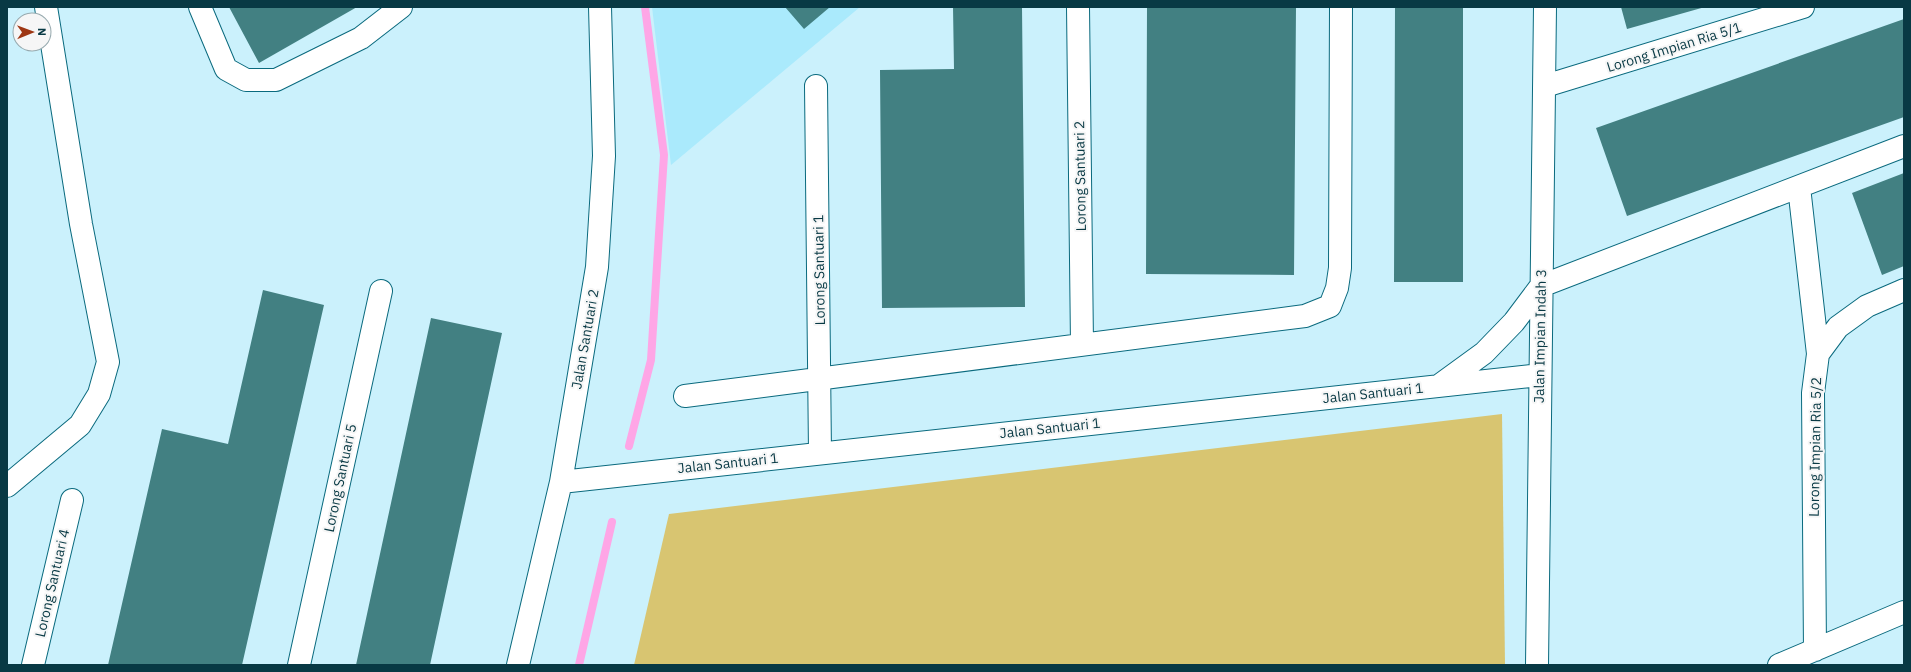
<svg xmlns="http://www.w3.org/2000/svg" width="1911" height="672" font-family="'IBM Plex Sans',sans-serif">
<style>
.built{fill:#aaeafc}
.green{fill:#d8c571}
.lines{fill:none;stroke-linecap:round;stroke-linejoin:round}
.stream{stroke:#fea6e6;stroke-width:8}
.building{fill:#428082}
.minor-casing{stroke:#0a6a7e;stroke-width:24}
.minor{stroke:#fff;stroke-width:22}
.labels{text-anchor:middle;stroke-width:4;stroke-linejoin:round;paint-order:stroke}
.street-label{font-size:14px;fill:#083944;stroke:#f6f6f6}
</style>
<rect width="100%" height="100%" fill="#cbf1fc"/>
<path class="built" d="M 652,7 L 860,7 L 671,165 Z"/>
<path class="green" d="M 1502,414 L 1505,665 L 634,665 L 669,514 Z"/>
<g class="lines">
<path class="stream" d="M 629,446 L 651,360 L 664,155 L 645,7
M 579,665 L 612,522"/>
</g>
<path class="building" d="M 229,7 L 357,7 L 259,63 Z
M 785,7 L 830,7 L 804,29 Z
M 953,7 L 1022,7 L 1025,307 L 882,308 L 880,70 L 954,69 Z
M 1147,7 L 1296,7 L 1294,275 L 1146,274 Z
M 1395,7 L 1463,7 L 1463,282 L 1394,282 Z
M 1621,7 L 1705,7 L 1627,29 Z
M 1904,19 L 1904,117 L 1627,216 L 1596,128 Z
M 1904,173 L 1904,266 L 1882,275 L 1852,193 Z
M 263,290 L 324,305 L 242,665 L 108,665 L 162,429 L 228,444 Z
M 431,318 L 502,333 L 430,665 L 356,665 Z"/>
<g class="lines">
<defs>
<path id="minor" d="M 200,7 L 226,69 L 246,80 L 276,80 L 361,38 L 401,7
M 1078,7 L 1082,344
M 816,86 L 820,453
M 1545,86 L 1803,7
M 1799,187 L 1818,354
M 1440,385 L 1484,353 L 1514,322 L 1541,286 L 1904,146
M 685,396 L 1305,316 L 1330,306 L 1337,288 L 1340,268 L 1341,7
M 561,482 L 1540,375
M 7,486 L 80,425 L 99,394 L 108,362 L 81,224 L 46,7
M 1815,650 L 1813,393 L 1818,354 L 1838,327 L 1867,306 L 1904,290
M 33,665 L 72,500
M 299,665 L 381,291
M 518,665 L 561,482 L 597,267 L 604,156 L 600,7
M 1537,665 L 1545,7
M 1779,665 L 1904,612"/>
</defs>
<use href="#minor" class="minor-casing"/>
<use href="#minor" class="minor"/>
</g>
<g class="labels">
<g class="street-label">
<text transform="translate(1674 47) rotate(-17)" y="5">Lorong Impian Ria 5/1</text>
<text transform="translate(1080 176) rotate(-91)" y="5">Lorong Santuari 2</text>
<text transform="translate(819 270) rotate(-91)" y="5">Lorong Santuari 1</text>
<text transform="translate(1540 336) rotate(-89)" y="5">Jalan Impian Indah 3</text>
<text transform="translate(585 339) rotate(-80)" y="5">Jalan Santuari 2</text>
<text transform="translate(1373 393) rotate(-6)" y="5">Jalan Santuari 1</text>
<text transform="translate(1050 428) rotate(-6)" y="5">Jalan Santuari 1</text>
<text transform="translate(1815 447) rotate(-89)" y="5">Lorong Impian Ria 5/2</text>
<text transform="translate(728 463) rotate(-6)" y="5">Jalan Santuari 1</text>
<text transform="translate(340 478) rotate(-78)" y="5">Lorong Santuari 5</text>
<text transform="translate(52 583) rotate(-77)" y="5">Lorong Santuari 4</text>
</g>
</g>
<rect width="1911" height="672" fill="none" stroke="#083944" stroke-width="16"/>
<g transform="translate(32 32) rotate(89)"><circle r="19" fill="#f6f6f6" stroke="#97aaaf"/>
<path d="M0-3L7 15L0 10L-7 15Z" fill="#9e3714"/>
<text y="-6" font-size="11" font-weight="bold" text-anchor="middle" fill="#083944">N</text>
</g>
</svg>
